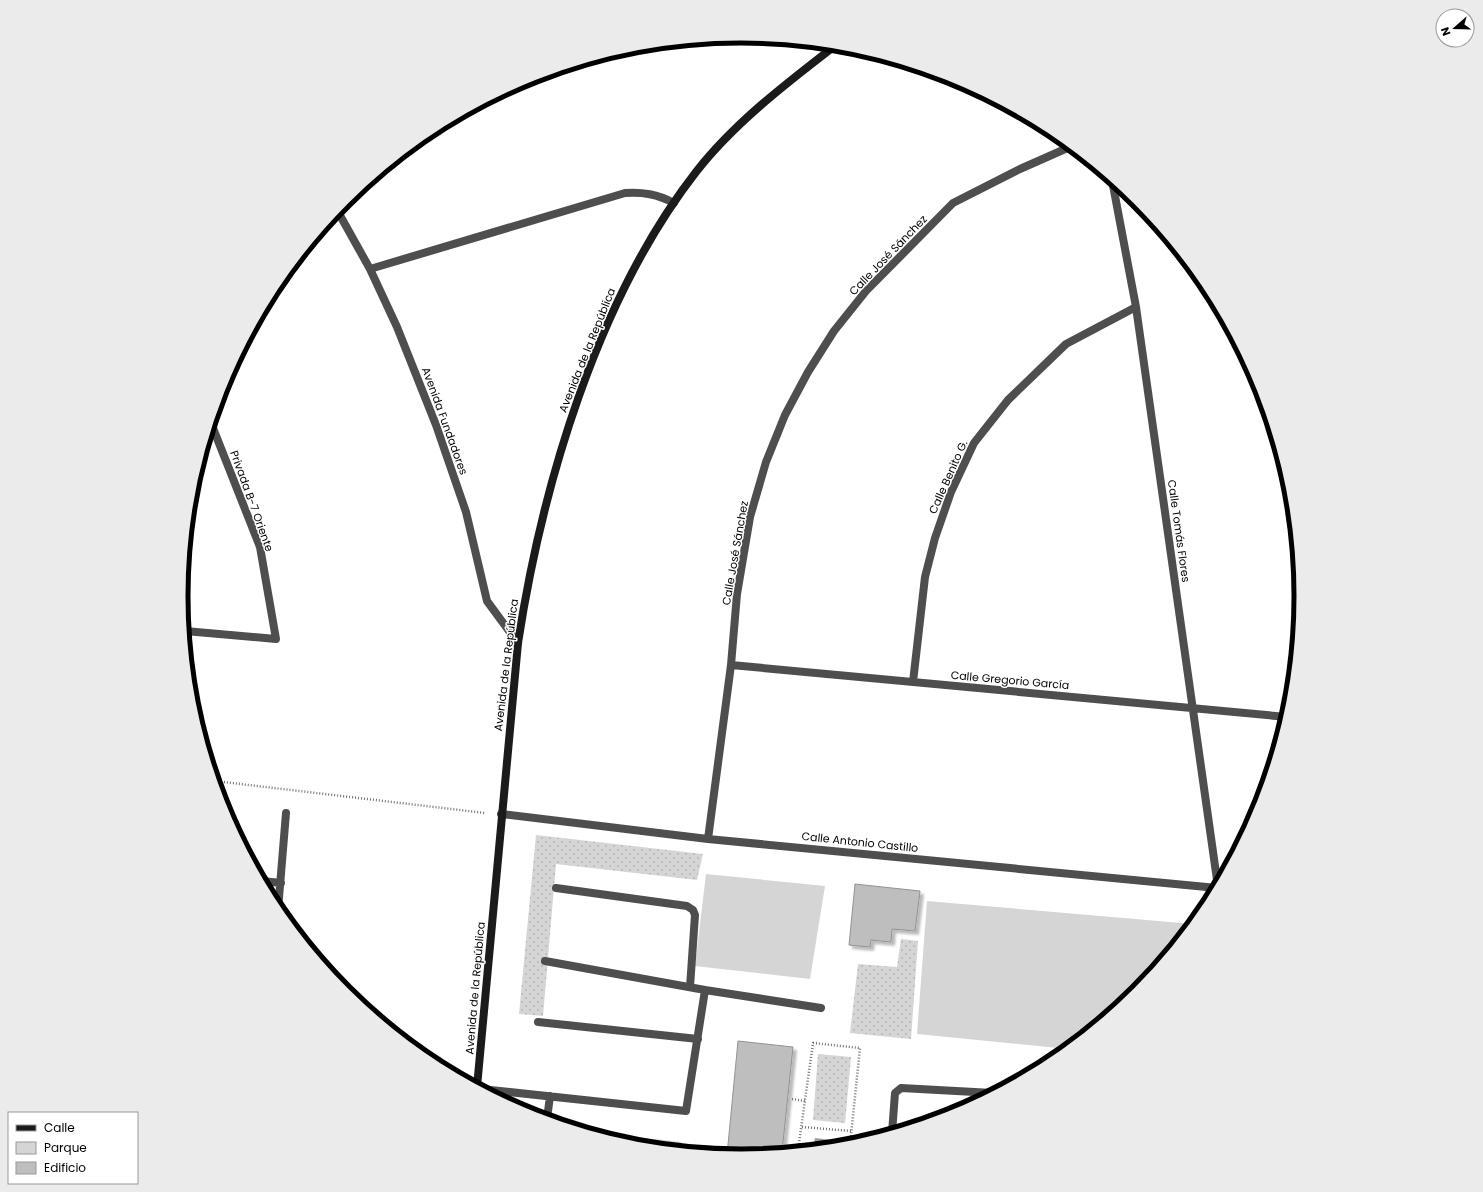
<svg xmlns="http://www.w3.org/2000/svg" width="1483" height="1192" font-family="Poppins,sans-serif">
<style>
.grass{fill:url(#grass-dots)}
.green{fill:#d5d5d5}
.water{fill:url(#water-rules)}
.building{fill:#bebebe;stroke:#929292;filter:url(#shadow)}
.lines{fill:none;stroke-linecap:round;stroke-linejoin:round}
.path{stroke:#707070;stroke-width:2.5;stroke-dasharray:1 2;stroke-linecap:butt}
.service{stroke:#4e4e4e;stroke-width:8}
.minor{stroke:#4e4e4e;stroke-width:8}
.tertiary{stroke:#4e4e4e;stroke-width:8}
.secondary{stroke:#1b1b1b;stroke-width:8}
.labels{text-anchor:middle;stroke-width:3;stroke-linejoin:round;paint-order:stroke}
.street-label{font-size:11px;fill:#000;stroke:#fff}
.rim{fill:none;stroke:#000;stroke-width:5}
</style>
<defs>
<pattern id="grass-dots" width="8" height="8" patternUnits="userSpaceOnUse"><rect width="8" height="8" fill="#d5d5d5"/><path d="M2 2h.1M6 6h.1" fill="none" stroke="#b5b5b5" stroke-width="1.8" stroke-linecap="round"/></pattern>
<pattern id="water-rules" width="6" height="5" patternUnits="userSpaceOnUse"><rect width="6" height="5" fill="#9c9c9c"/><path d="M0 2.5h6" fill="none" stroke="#7d7d7d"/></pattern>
<filter id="shadow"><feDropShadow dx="3.5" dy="3.5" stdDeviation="1" flood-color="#0004"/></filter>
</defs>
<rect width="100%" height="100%" fill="#fff"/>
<path class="grass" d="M 536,835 L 703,854 L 697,880 L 556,864 L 543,1016 L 519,1014 Z
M 901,939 L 918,941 L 911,1039 L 850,1033 L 858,964 L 897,967 Z
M 818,1054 L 851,1057 L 845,1123 L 813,1120 Z
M 655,1139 L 681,1142 L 681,1150 L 655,1147 Z"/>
<path class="green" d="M 706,874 L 825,886 L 810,979 L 695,966 Z
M 927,901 L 1193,924 L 1137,992 L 1068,1049 L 917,1034 Z"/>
<path class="water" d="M 815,1138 L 847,1142 L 846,1146 L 813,1149 Z"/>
<path class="building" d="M 855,884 L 920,891 L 915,931 L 892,929 L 891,942 L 871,940 L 870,947 L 849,945 Z
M 738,1041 L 793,1047 L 782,1152 L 741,1156 L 727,1155 Z"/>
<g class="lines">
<path class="path" d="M 215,781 L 485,813
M 792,1099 L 805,1101
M 802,1127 L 852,1131
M 798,1150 L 813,1043 L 860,1048 L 850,1145
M 686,1151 L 686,1149 L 724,1153"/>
<path class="service" d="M 556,888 L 687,906 L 693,910 L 695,915 L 690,987
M 545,961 L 705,990
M 538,1022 L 698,1039
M 481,1089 L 686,1111 L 705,990 L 821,1008
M 547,1119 L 550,1096
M 892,1133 L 895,1093 L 901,1088 L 993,1093"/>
<path class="minor" d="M 1112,180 L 1136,307 L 1218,887
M 185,631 L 276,639 L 260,547 L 211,423
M 731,665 L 1287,717
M 913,682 L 925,577 L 935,538 L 951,492 L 974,443 L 1008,400 L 1066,344 L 1136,307
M 501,814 L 708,839 L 1217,888
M 708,839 L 731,665 L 737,594 L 750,517 L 766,462 L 785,415 L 808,372 L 834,331 L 866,291 L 953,203 L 1020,169 L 1072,146
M 262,881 L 281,883
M 278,910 L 286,813"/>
<path class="tertiary" d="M 337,210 L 370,269 L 397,327 L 436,425 L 466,512 L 487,601 L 518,643
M 370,269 L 625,193 C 643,192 657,194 674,203"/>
<path class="secondary" d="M 477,1087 L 518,643 C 542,486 597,299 696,172 C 734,123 788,82 836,45"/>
</g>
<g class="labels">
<g class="street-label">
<text transform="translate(888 255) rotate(-46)" y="4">Calle José Sánchez</text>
<text transform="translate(587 350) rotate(-68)" y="4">Avenida de la República</text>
<text transform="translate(445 421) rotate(70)" y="4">Avenida Fundadores</text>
<text transform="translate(948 477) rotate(-66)" y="4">Calle Benito G.</text>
<text transform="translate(252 501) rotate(70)" y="4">Privada B-7 Oriente</text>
<text transform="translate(1179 531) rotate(82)" y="4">Calle Tomás Flores</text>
<text transform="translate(735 553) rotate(-80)" y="4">Calle José Sánchez</text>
<text transform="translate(506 665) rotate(-83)" y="4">Avenida de la República</text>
<text transform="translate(1010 680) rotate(5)" y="4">Calle Gregorio García</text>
<text transform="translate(860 842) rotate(6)" y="4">Calle Antonio Castillo</text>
<text transform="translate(475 988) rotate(-85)" y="4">Avenida de la República</text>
</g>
</g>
<path d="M0 0H1483V1192H0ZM188 596a553 553 0 1 1 1106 0a553 553 0 1 1-1106 0Z" fill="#ebebeb" fill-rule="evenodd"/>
<path class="rim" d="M188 596a553 553 0 1 1 1106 0a553 553 0 1 1-1106 0Z"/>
<rect x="8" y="1112" width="130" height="72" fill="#ffffff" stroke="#999999"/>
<rect x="16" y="1125" width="20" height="6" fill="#1b1b1b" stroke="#999999"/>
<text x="44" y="1132" font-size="12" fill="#000000">Calle</text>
<rect x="16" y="1142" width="20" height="12" fill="#d5d5d5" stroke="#999999"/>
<text x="44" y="1152" font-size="12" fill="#000000">Parque</text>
<rect x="16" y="1162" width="20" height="12" fill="#bebebe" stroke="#999999"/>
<text x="44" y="1172" font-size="12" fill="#000000">Edificio</text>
<g transform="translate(1455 28) rotate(250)"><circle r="19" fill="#ffffff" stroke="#999999"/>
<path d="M0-3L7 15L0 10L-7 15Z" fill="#000000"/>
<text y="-6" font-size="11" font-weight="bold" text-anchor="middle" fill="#000000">N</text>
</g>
</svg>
